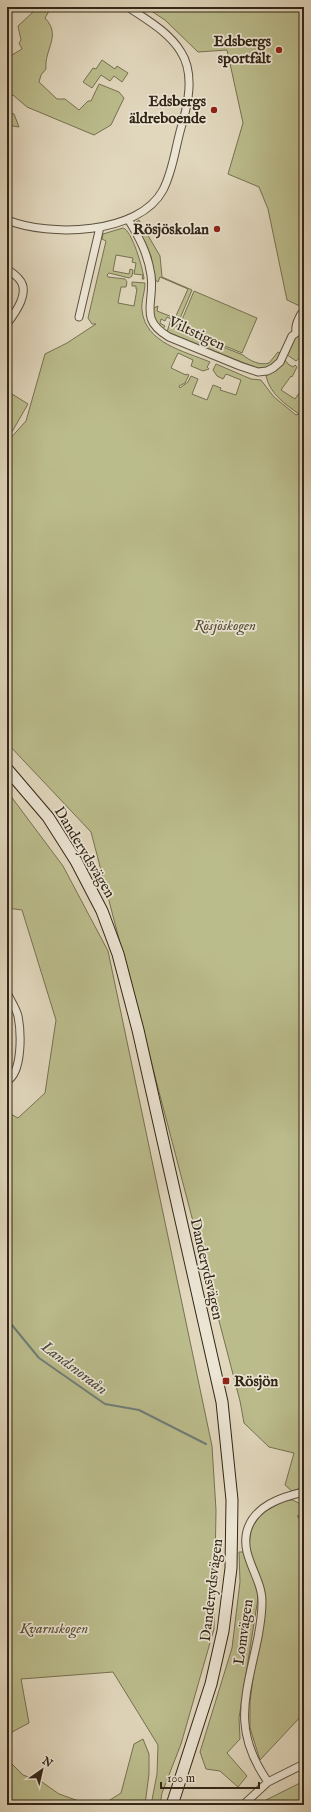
<svg xmlns="http://www.w3.org/2000/svg" width="311" height="1812" font-family="'IM FELL English',serif">
<style>
.green{fill:#bbbc8c;stroke:#767152}
.lines{fill:none;stroke-linecap:round;stroke-linejoin:round}
.stream{stroke:#6f7e78;stroke-width:2}
.street-casing{stroke:#5e5240;stroke-width:9}
.secondary-casing{stroke:#322617;stroke-width:13}
.street{stroke:#ece5d4;stroke-width:7}
.secondary{stroke:#ece5d4;stroke-width:11}
.poi-dot{fill:#8f2418;stroke:#ece5d4;stroke-width:1.5}
.labels{text-anchor:middle;stroke-width:3.5;stroke-linejoin:round;paint-order:stroke}
.poi-label{font-size:15px;font-weight:bold;fill:#322617;stroke:#ece5d4;text-anchor:end}
.street-label{font-size:15px;fill:#322617;stroke:#ece5d4}
.park-label{font-size:15px;font-style:italic;fill:#544c34;stroke:#ece5d4}
.water-label{font-size:16px;font-style:italic;fill:#4b4a40;stroke:#ece5d4}
</style>
<rect width="100%" height="100%" fill="#e1d7bd"/>
<filter id="stains"><feTurbulence type="fractalNoise" baseFrequency=".005" numOctaves="4"/><feColorMatrix values="0 0 0 0 .2 0 0 0 0 .09 0 0 0 0 .02 0 0 0 .5 -.17"/></filter>
<radialGradient id="worn" r=".72"><stop offset=".6" stop-color="#630" stop-opacity="0"/><stop offset="1" stop-color="#630" stop-opacity=".3"/></radialGradient>
<path class="green" d="M 36,7 L 44,7 L 49,11 L 45,18 C 62,36 44,49 46,69 L 41,75 L 39,82 L 57,99 L 65,99 L 79,110 L 88,101 L 91,101 L 99,84 L 119,92 L 124,98 L 111,125 L 94,135 L 27,107 L 13,95 L 7,98 L 7,58 L 22,49 L 19,43 L 21,40 L 18,26 L 33,12 Z
M 145,7 L 304,7 L 304,308 L 287,300 L 268,209 L 259,187 L 228,174 L 243,123 L 227,50 L 198,52 L 165,20 Z
M 102,60 L 115,69 L 117,66 L 128,73 L 122,82 L 114,76 L 110,81 L 101,75 L 92,88 L 83,82 L 93,68 L 96,69 Z
M 7,112 L 14,114 L 19,127 L 7,125 Z
M 139,220 L 160,256 L 162,277 L 192,290 L 176,328 L 243,355 C 249,360 259,366 269,363 L 278,352 L 281,353 C 277,363 269,367 259,369 L 167,332 L 171,319 L 167,317 L 165,321 L 161,319 L 160,323 L 165,326 L 163,329 L 155,322 L 152,309 L 158,306 L 157,311 L 175,318 L 188,289 L 160,277 L 158,282 L 155,280 L 151,256 L 135,223 Z
M 123,228 C 132,230 143,269 144,279 L 142,279 L 143,275 L 134,274 L 136,263 L 132,262 L 133,258 L 116,255 L 113,271 L 129,274 L 130,269 L 133,270 L 132,276 L 129,278 L 109,273 L 107,275 L 108,277 L 125,279 L 127,282 L 126,287 L 121,287 L 118,303 L 134,306 L 137,289 L 136,289 L 136,286 L 132,286 L 132,282 L 145,283 C 145,292 141,301 142,310 C 145,343 184,351 210,362 L 207,367 L 209,369 L 203,371 L 191,366 L 193,360 L 178,353 L 171,368 L 186,375 L 187,374 L 189,375 L 185,383 L 179,386 L 180,388 L 188,382 L 191,376 L 198,379 L 192,394 L 207,400 L 213,385 L 221,388 L 220,390 L 236,395 L 241,380 L 226,374 L 223,379 L 217,376 L 213,370 L 216,364 L 251,379 L 261,380 L 274,397 L 296,415 L 299,414 C 285,404 270,394 266,376 L 278,369 L 285,360 L 288,364 L 293,367 L 295,365 L 297,367 L 292,377 L 291,376 L 281,390 L 295,399 L 304,386 L 304,1487 L 292,1491 L 285,1485 L 294,1453 L 269,1447 L 244,1423 L 240,1401 L 223,1336 L 91,832 L 7,743 L 7,442 L 26,421 L 45,354 L 67,343 L 96,324 L 92,324 L 88,318 L 106,241 L 102,239 L 103,234 Z
M 194,291 L 257,318 L 242,353 L 179,327 Z
M 304,329 L 301,351 L 304,352 C 303,357 300,357 296,361 L 286,354 L 293,340 Z
M 12,394 L 28,404 L 9,437 L 7,436 L 7,402 Z
M 7,791 L 63,866 L 108,951 L 212,1446 L 216,1510 L 214,1629 L 181,1744 L 162,1793 L 160,1805 L 151,1805 L 157,1774 L 158,1745 L 113,1672 L 21,1679 L 29,1723 L 12,1732 L 7,1758 L 7,1112 L 18,1118 L 45,1093 L 56,1020 L 22,910 L 7,908 Z
M 286,1500 L 293,1500 L 304,1506 L 304,1713 L 260,1760 L 250,1728 L 250,1702 L 264,1591 L 250,1556 L 249,1546 L 251,1531 L 258,1515 Z
M 239,1552 L 244,1552 L 257,1585 L 258,1598 L 239,1718 L 240,1739 L 227,1753 L 247,1776 L 238,1787 L 220,1771 L 206,1769 L 200,1752 L 232,1648 L 240,1582 Z
M 143,1739 L 149,1754 L 149,1774 L 145,1805 L 102,1805 L 121,1793 L 134,1744 Z
M 7,1759 L 23,1775 L 42,1782 L 59,1794 L 90,1805 L 7,1805 Z
M 304,1781 L 304,1805 L 261,1805 L 266,1800 Z"/>
<g class="lines">
<path class="stream" d="M 7,1319 L 39,1358 L 105,1404 L 139,1410 L 206,1444
M 298,1516 L 304,1526"/>
<defs>
<path id="street" d="M 128,219 C 139,237 148,254 151,275 C 155,304 138,319 169,337 L 240,366 L 258,372 L 267,371 L 273,368 L 280,362 L 292,336 L 304,327
M 7,220 C 49,237 139,235 163,190 C 173,171 175,149 181,128 C 188,105 195,74 181,52 C 169,32 147,20 128,7
M 7,269 C 11,272 16,275 19,279 C 31,292 15,313 7,324
M 79,317 L 100,227
M 296,332 C 295,325 298,320 301,314 L 304,314
M 7,993 C 11,1001 16,1008 18,1016 C 21,1031 23,1072 7,1081
M 268,1782 C 231,1729 246,1696 258,1637 C 260,1626 264,1604 261,1592 C 257,1572 241,1553 247,1531 C 254,1506 281,1497 304,1492
M 243,1805 L 268,1782 L 304,1764"/>
<path id="secondary" d="M 7,769 L 48,817 L 76,861 L 102,911 L 118,954 L 138,1030 L 222,1402 L 232,1500 L 231,1568 L 223,1631 L 211,1684 L 172,1805"/>
</defs>
<use href="#street" class="street-casing"/>
<use href="#secondary" class="secondary-casing"/>
<use href="#street" class="street"/>
<use href="#secondary" class="secondary"/>
</g>
<g class="poi-dot">
<circle cx="279" cy="50" r="4"/>
<circle cx="214" cy="110" r="4"/>
<circle cx="217" cy="229" r="4"/>
<rect x="222" y="1377" width="8" height="8" rx="2"/>
</g>
<g class="labels">
<g class="poi-label">
<text x="271" y="46">Edsbergs<tspan x="271" dy="17">sportfält</tspan></text>
<text x="206" y="106">Edsbergs<tspan x="206" dy="17">äldreboende</tspan></text>
<text x="209" y="234">Rösjöskolan</text>
<text x="234" y="1386" text-anchor="start">Rösjön</text>
</g>
<g class="street-label">
<text transform="translate(197 333) rotate(25)" y="5">Viltstigen</text>
<text transform="translate(85 852) rotate(59)" y="5">Danderydsvägen</text>
<text transform="translate(207 1269) rotate(77)" y="5">Danderydsvägen</text>
<text transform="translate(211 1590) rotate(-83)" y="5">Danderydsvägen</text>
<text transform="translate(243 1632) rotate(-82)" y="5">Lomvägen</text>
</g>
<g class="park-label">
<text x="225" y="630">Rösjöskogen</text>
<text x="54" y="1633">Kvarnskogen</text>
</g>
<g class="water-label">
<text transform="translate(75 1367) rotate(37)" y="6">Landsnoraån</text>
</g>
</g>
<rect width="311" height="1812" fill="none" stroke="#e1d7bd" stroke-width="24"/>
<rect x="8" y="8" width="295" height="1796" fill="none" stroke="#322617" stroke-width="2"/>
<rect x="12" y="12" width="287" height="1788" fill="none" stroke="#322617"/>
<g transform="translate(42 1770) rotate(34)" stroke="#ece5d4" stroke-width="3" paint-order="stroke">
<path d="M0-3L7 15L0 10L-7 15Z" fill="#322617"/>
<text y="-6" font-size="11" font-weight="bold" text-anchor="middle" fill="#322617">N</text>
</g>
<path d="M161 1782v6h98v-6" fill="none" stroke="#322617" stroke-width="2"/>
<text x="167" y="1782" font-size="12" fill="#322617" stroke="#ece5d4" stroke-width="3" paint-order="stroke">100 m</text>
<rect width="100%" height="100%" filter="url(#stains)"/>
<rect width="100%" height="100%" fill="url(#worn)"/>
</svg>
